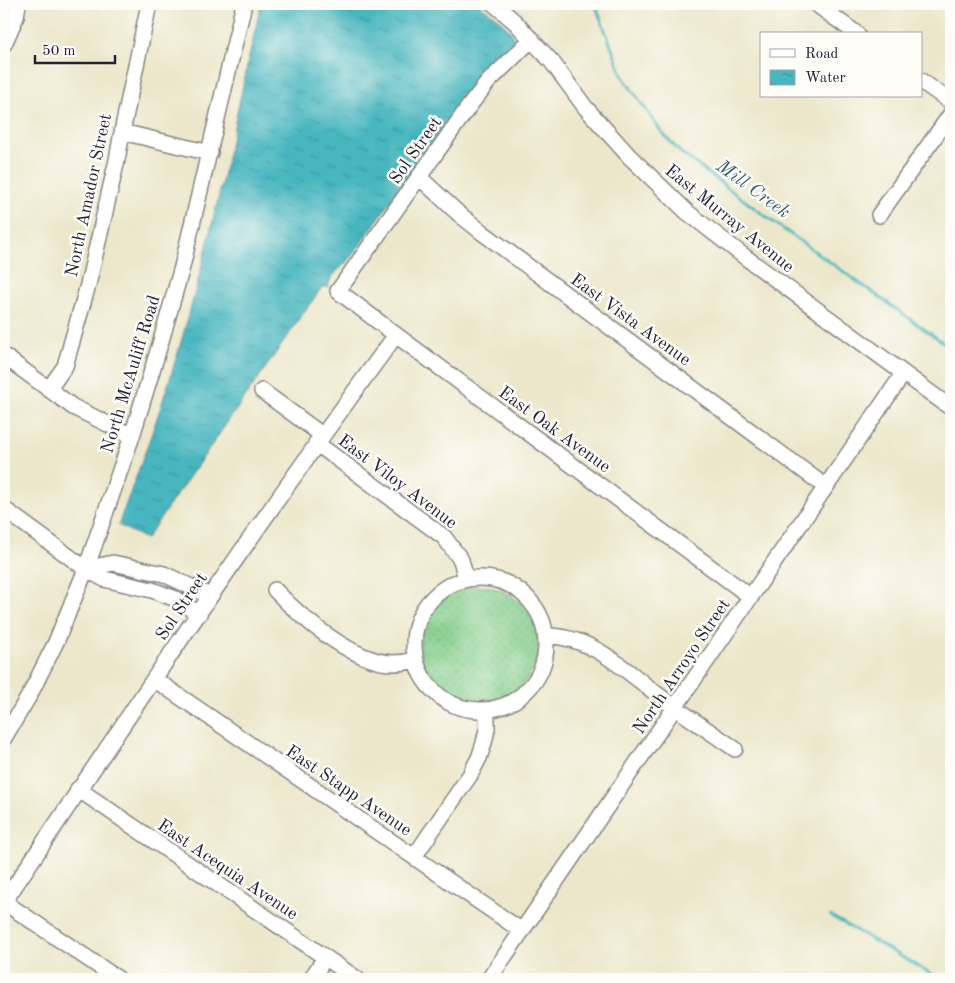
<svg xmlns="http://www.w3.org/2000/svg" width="955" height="983" font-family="'Old Standard TT',serif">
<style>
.grass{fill:url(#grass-dots);stroke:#527862}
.water{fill:url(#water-ripples);stroke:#346c7d}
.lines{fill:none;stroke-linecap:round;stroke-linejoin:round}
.stream{stroke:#47b6bf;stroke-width:3}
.minor-casing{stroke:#878482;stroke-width:18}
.minor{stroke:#fff;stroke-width:15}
.labels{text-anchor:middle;stroke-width:5;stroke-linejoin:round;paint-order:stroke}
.street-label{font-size:18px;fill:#22223b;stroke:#fdfcf7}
.water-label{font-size:19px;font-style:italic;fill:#315d70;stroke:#fdfcf7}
</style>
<defs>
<pattern id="grass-dots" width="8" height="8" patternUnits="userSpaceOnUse" patternTransform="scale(1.25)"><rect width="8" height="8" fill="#82cd8a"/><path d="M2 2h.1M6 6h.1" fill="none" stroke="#70b078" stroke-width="1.8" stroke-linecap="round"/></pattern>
<pattern id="water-ripples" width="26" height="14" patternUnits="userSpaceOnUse" patternTransform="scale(1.25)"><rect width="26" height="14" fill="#47b6bf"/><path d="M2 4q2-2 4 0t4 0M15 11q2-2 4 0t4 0" fill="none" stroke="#3b949c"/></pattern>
</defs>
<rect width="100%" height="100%" fill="#fdfcf7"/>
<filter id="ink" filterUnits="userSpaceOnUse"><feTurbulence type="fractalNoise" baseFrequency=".02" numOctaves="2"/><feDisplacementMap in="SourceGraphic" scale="10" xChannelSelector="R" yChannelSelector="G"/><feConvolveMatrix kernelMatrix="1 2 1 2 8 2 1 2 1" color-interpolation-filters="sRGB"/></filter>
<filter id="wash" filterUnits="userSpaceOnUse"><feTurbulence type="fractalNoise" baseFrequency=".0096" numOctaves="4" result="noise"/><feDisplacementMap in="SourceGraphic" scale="20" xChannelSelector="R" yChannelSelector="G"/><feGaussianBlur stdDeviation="1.12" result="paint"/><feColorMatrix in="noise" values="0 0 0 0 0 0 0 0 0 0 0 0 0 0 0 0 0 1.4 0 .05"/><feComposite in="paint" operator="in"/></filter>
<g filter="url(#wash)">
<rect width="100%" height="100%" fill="#ece7ca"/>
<path class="grass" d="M420 645a59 59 0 1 1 118 0a59 59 0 1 1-118 0Z"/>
<path class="water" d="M 261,4 L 478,4 C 491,13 509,24 515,40 L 511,46 L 485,72 L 465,96 L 349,260 C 341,269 330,274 328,287 L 322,287 L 146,539 L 118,525 C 143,460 166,396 185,328 C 216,222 236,112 261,4 Z"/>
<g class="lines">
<path class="stream" d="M 595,4 L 623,77 L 663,134 L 680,152 L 772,221 L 951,348
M 831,916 L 940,979"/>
</g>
</g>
<g filter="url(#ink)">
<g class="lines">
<defs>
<path id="minor" d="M 494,4 L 515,22 L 552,62 L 585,107 L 629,156 L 687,212 L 745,257 L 951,408
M 816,4 L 857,34
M 532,39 L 488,82 L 470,105 L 338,291 L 396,335 L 751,597
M 4,44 L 16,17 L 18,4
M 921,81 L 951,102
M 122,132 L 210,153
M 419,177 L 459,214 L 483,233 L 826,487
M 879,215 L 951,114
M 4,356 L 73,407 L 132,436
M 49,389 L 65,366 L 88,285 L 117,160 L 122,132 L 149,4
M 262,391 L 322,435
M 316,443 L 444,537 L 461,560 L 466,579
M 4,509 L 86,569 L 104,579 L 152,590 L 176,599 L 199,614
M 86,569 L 113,563 L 164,574 L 210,596
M414 644a66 66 0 1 1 132 0a66 66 0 1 1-132 0Z
M 275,590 C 300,617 353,662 392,663 C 400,663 408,662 415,660
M 546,636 C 592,635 628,673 662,698 C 686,716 711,732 735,749
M 154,679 L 522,931
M 4,738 L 29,696 L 56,642 L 86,569 L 132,436 L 161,341 L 182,267 L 244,4
M 78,789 L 357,979
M 414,857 L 470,775 L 479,758 L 484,743 L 487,729 L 487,711
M 4,902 C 132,711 259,520 396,335
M 4,902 L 118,979
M 311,979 L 325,958
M 489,979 L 903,374"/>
</defs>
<use href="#minor" class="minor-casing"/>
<use href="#minor" class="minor"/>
</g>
</g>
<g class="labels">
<g class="street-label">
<text transform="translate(415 150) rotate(-55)" y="6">Sol Street</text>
<text transform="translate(88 195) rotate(-78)" y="6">North Amador Street</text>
<text transform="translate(730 218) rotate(39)" y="6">East Murray Avenue</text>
<text transform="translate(631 319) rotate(36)" y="6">East Vista Avenue</text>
<text transform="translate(130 374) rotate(-73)" y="6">North McAuliff Road</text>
<text transform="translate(555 429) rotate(36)" y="6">East Oak Avenue</text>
<text transform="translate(398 481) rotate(37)" y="6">East Viloy Avenue</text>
<text transform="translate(181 606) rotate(-56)" y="6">Sol Street</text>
<text transform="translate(681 666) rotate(-56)" y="6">North Arroyo Street</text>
<text transform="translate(349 790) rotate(34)" y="6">East Stapp Avenue</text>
<text transform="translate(228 869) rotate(34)" y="6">East Acequia Avenue</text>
</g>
<g class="water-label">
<text transform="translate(754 188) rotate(36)" y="7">Mill Creek</text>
</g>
</g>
<rect width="955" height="983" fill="none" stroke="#fdfcf7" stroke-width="20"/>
<rect x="760" y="32" width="162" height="65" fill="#fdfcf7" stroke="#a5a5ac"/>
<rect x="770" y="49" width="25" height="8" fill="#ffffff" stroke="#a5a5ac"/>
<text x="805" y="58" font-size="15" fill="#22223b">Road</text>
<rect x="770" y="70" width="25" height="15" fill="url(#water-ripples)" stroke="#a5a5ac"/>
<text x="805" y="82" font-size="15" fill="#22223b">Water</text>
<path d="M35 55v8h80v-8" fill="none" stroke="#22223b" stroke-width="2.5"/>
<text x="42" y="55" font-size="15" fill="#22223b" stroke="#fdfcf7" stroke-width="4" paint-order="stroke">50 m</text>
</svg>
